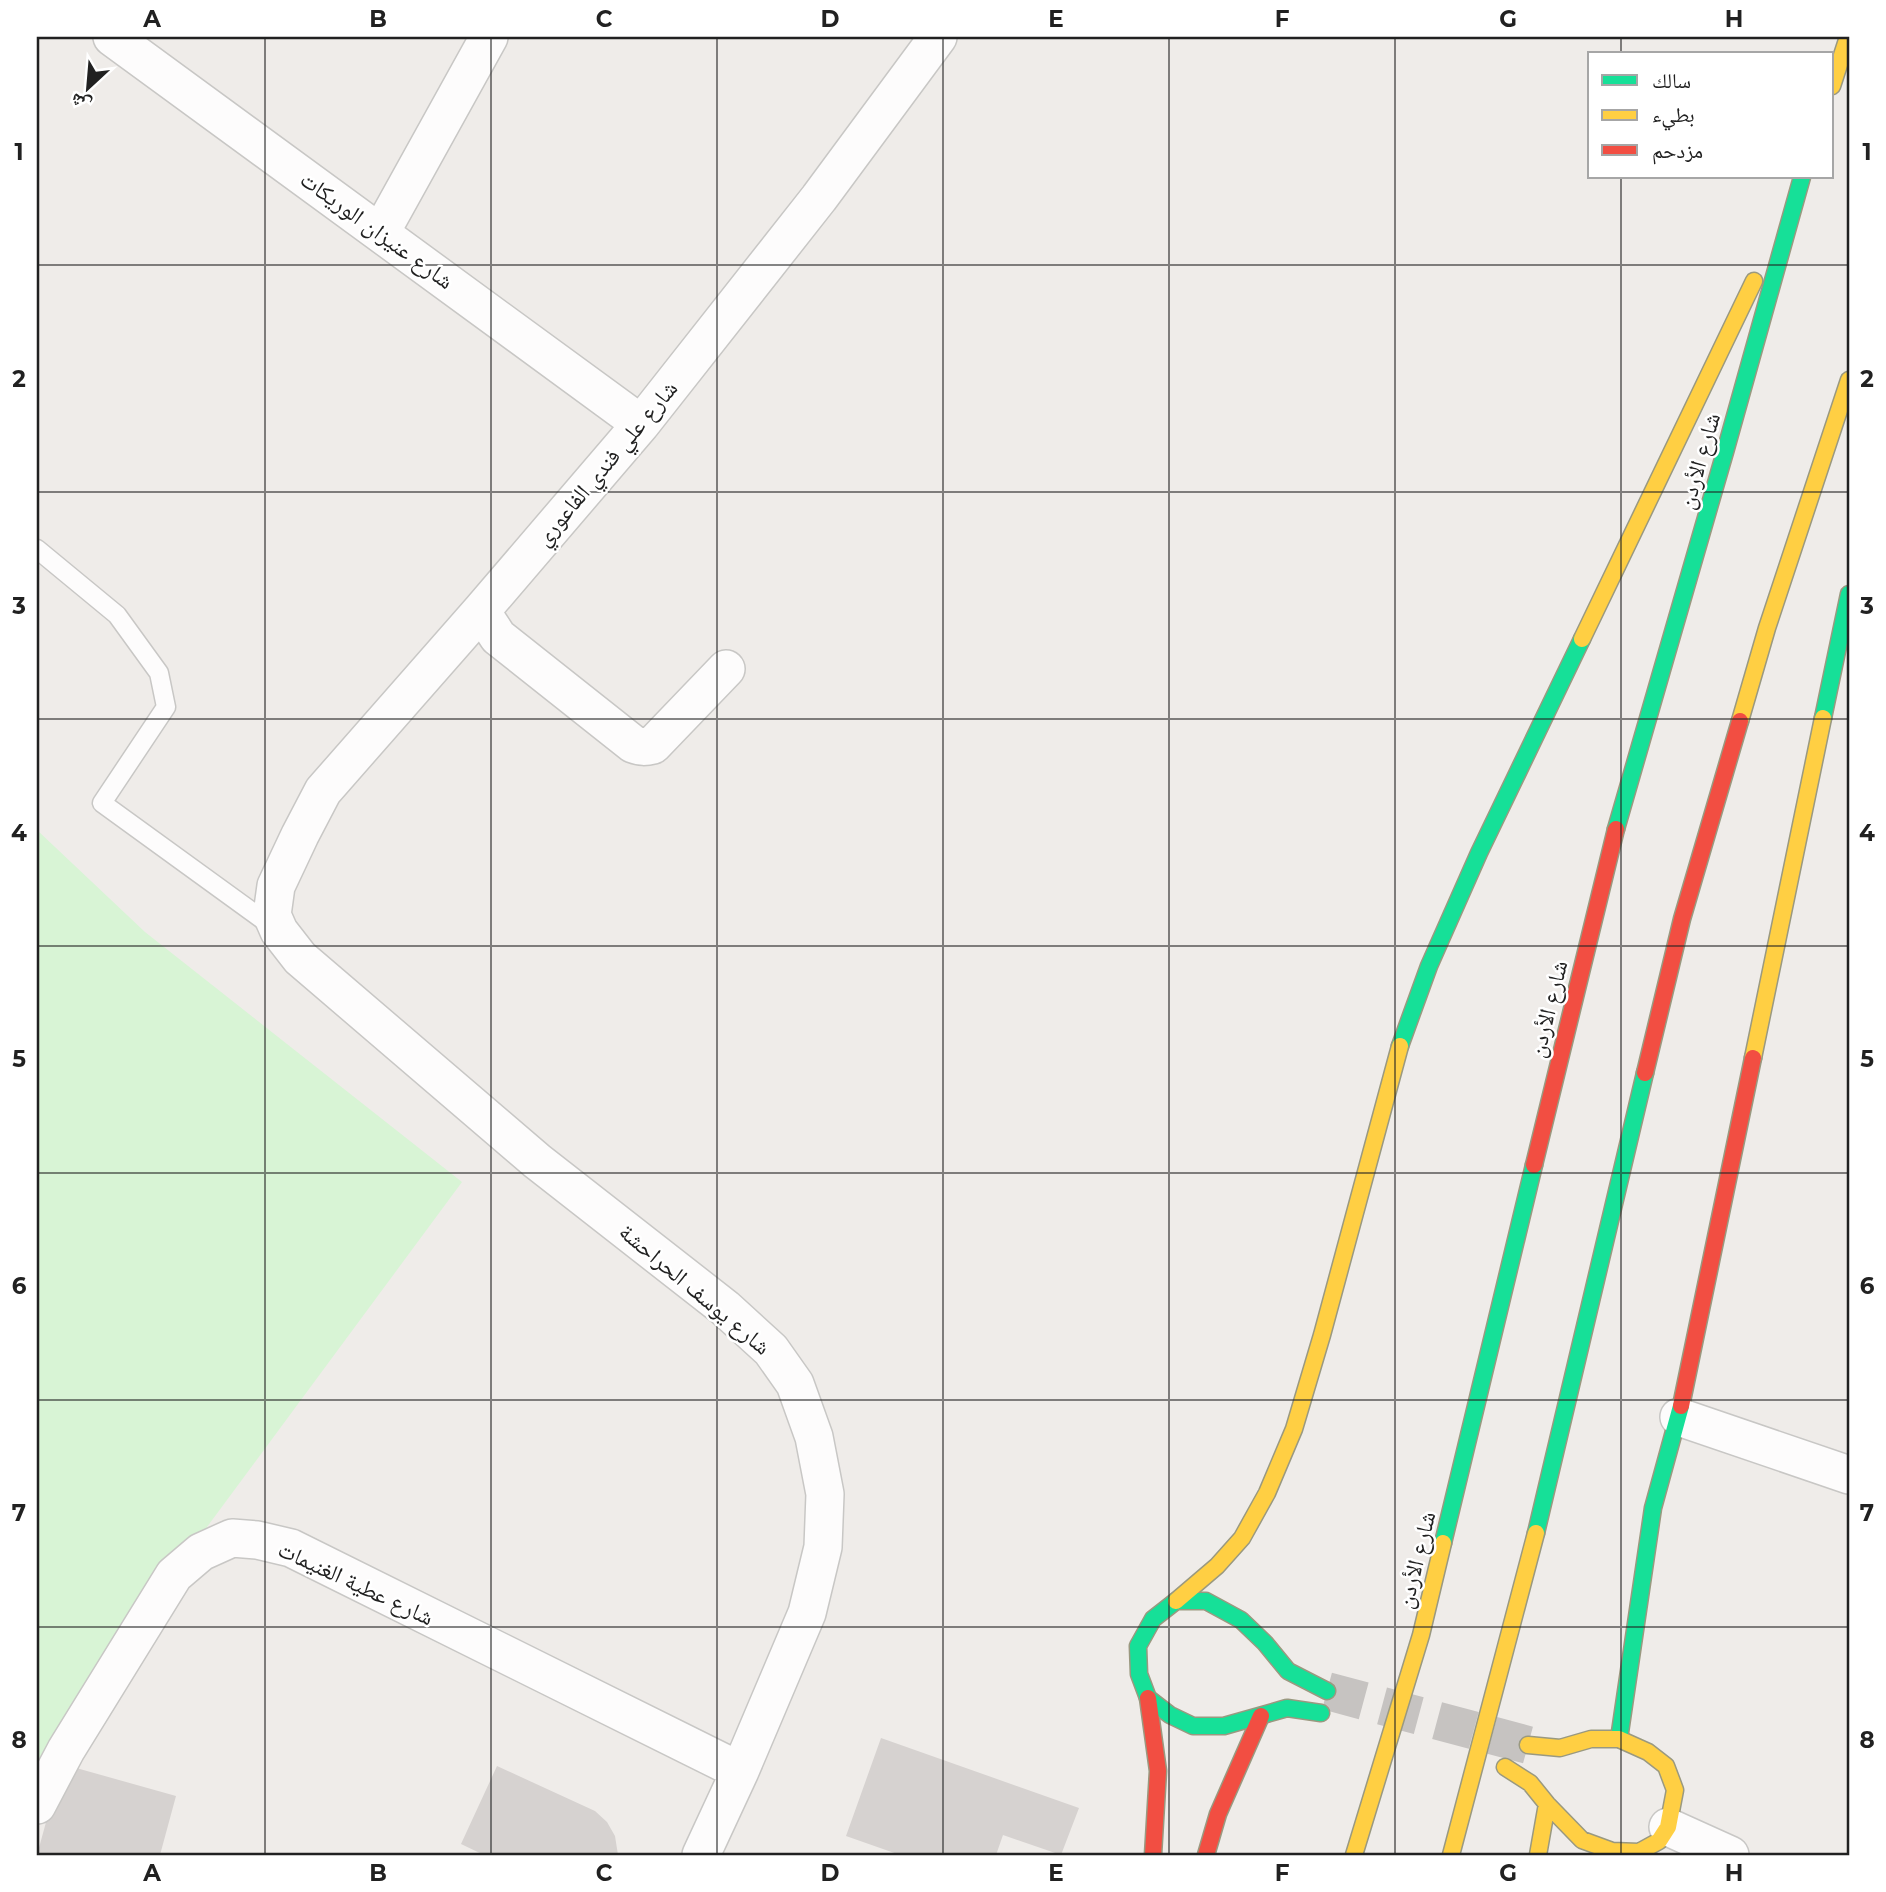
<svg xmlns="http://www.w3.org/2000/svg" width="1886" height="1892" font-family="Montserrat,'Noto Naskh Arabic',sans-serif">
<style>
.park{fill:#d8f4d5}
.building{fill:#d6d2d0}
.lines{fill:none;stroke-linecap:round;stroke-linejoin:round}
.secondary-tunnel{stroke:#c6c3c1;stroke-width:38;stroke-dasharray:38 19;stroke-linecap:butt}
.lane-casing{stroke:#c8c7c5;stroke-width:21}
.street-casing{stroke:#c8c7c5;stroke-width:40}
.fast-casing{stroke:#9a9980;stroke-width:19}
.slow-casing{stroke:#9a9980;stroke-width:19}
.jam-casing{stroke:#9a9980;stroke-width:19}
.lane{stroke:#fdfcfc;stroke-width:18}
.street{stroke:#fdfcfc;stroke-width:37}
.fast{stroke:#16e098;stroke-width:16}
.slow{stroke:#ffcf43;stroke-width:16}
.jam{stroke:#f24e42;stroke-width:16}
.grid{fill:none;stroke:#212121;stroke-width:2;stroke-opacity:0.55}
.labels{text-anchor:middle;stroke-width:5;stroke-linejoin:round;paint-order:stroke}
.street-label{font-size:23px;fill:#212121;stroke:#fff}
.neatline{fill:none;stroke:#212121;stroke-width:2.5}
.grid-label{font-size:23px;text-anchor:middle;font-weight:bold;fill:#212121}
</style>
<rect width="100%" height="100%" fill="#efece9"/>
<path class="park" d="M 37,830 L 145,932 L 462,1182 L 139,1619 L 37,1791 Z"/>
<path class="building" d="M 881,1738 L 1079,1808 L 1061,1855 L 1003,1835 L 996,1855 L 900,1855 L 846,1836 Z
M 62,1764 L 176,1796 L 160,1855 L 37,1855 Z
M 497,1766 L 595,1811 L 607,1822 L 615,1836 L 618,1855 L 484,1855 L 461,1844 Z"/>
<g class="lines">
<path class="secondary-tunnel" d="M 1327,1691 L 1528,1745"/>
<defs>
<path id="lane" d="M 37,549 L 117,615 L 159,673 L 166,707 L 102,803 L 273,927"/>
<path id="street" d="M 112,37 L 641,424
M 381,232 L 489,37
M 481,611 L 498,637 L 633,744 C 641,747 645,747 653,745 L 726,669
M 1679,1417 L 1849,1475
M 37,1805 L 66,1750 L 174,1575 L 201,1552 L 232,1538 L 257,1540 L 291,1548 L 740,1771
M 1668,1827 L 1730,1855
M 701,1855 L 740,1771 L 807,1613 L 823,1547 L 825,1494 L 814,1437 L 795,1384 L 771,1350 L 725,1308 L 537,1161 L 300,958 L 279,931 L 272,915 L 276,886 L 300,835 L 323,791 L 481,611 L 641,424 L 819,198 L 938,37"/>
<path id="fast" d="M 1823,718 L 1849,594
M 1616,829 L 1725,452 L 1802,177
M 1400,1046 L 1429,966 L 1479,853 L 1582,639
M 1536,1533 L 1645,1073
M 1443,1543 L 1534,1165
M 1321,1713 L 1287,1708 L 1224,1726 L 1193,1726 L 1170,1715 L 1148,1698 L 1139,1674 L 1138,1646 L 1153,1619 L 1176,1601 L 1206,1601 L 1241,1620 L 1265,1643 L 1288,1671 L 1327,1691
M 1619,1739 L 1653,1508 L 1681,1406"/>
<path id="slow" d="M 1832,86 L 1848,37
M 1582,639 L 1754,281
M 1740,721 L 1767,628 L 1849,380
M 1753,1058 L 1823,718
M 1176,1601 L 1217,1566 L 1242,1538 L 1267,1493 L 1294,1429 L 1322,1335 L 1400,1046
M 1505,1767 L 1530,1783 L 1547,1804 L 1582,1840 L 1612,1851 L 1639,1852 L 1659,1841 L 1668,1827 L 1675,1790 L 1666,1766 L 1648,1752 L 1619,1739 L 1591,1739 L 1560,1748 L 1528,1745
M 1354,1855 L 1421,1635 L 1443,1543
M 1451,1855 L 1536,1533
M 1538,1855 L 1547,1804"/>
<path id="jam" d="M 1645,1073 L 1682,919 L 1740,721
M 1534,1165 L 1616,829
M 1681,1406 L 1753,1058
M 1148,1698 L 1158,1771 L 1153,1855
M 1206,1855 L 1218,1814 L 1261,1716"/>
</defs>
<use href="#lane" class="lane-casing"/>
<use href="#street" class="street-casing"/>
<use href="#fast" class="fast-casing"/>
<use href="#slow" class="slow-casing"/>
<use href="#jam" class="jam-casing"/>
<use href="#lane" class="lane"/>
<use href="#street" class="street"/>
<use href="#fast" class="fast"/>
<use href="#slow" class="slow"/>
<use href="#jam" class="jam"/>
</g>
<path class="grid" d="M 265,37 L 265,1855M 491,37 L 491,1855M 717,37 L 717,1855M 943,37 L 943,1855M 1169,37 L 1169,1855M 1395,37 L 1395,1855M 1621,37 L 1621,54M 1621,177 L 1621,1855M 37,265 L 1849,265M 37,492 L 1849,492M 37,719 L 1849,719M 37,946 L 1849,946M 37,1173 L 1849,1173M 37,1400 L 1849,1400M 37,1627 L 1849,1627"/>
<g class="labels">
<g class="street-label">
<text transform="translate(377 230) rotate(36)" y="8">شارع عنيزان الوريكات</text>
<text transform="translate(1699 461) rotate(-74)" y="8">شارع الأردن</text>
<text transform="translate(606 463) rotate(-50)" y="8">شارع علي فندي الفاعوري</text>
<text transform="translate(1548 1009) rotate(-76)" y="8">شارع الأردن</text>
<text transform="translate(695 1289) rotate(40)" y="8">شارع يوسف الحراحشة</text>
<text transform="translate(1416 1560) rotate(-76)" y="8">شارع الأردن</text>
<text transform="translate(356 1583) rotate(25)" y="8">شارع عطية الغنيمات</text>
</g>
</g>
<rect width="1886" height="1892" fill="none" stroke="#ffffff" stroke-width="77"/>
<rect x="1588" y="52" width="245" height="126" fill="#ffffff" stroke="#a6a6a6" stroke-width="2"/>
<rect x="1602" y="75" width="35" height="10" fill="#16e098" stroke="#a6a6a6" stroke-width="2"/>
<text x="1652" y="88" font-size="21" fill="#212121">سالك</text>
<rect x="1602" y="110" width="35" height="10" fill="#ffcf43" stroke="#a6a6a6" stroke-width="2"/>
<text x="1652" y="122" font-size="21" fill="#212121">بطيء</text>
<rect x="1602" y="145" width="35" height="10" fill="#f24e42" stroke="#a6a6a6" stroke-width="2"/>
<text x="1652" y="158" font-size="21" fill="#212121">مزدحم</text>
<g transform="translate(88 88) rotate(206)" stroke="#ffffff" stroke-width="5" paint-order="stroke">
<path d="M0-5L12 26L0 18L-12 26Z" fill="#212121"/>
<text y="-10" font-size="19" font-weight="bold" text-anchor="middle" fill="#212121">ش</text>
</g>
<rect x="38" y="38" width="1810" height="1816" class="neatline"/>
<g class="grid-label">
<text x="152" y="27">A</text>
<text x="378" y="27">B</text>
<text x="604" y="27">C</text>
<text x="830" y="27">D</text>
<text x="1056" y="27">E</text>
<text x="1282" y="27">F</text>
<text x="1508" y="27">G</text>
<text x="1734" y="27">H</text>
<text x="19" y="160">1</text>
<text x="1867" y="160">1</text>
<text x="19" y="387">2</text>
<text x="1867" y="387">2</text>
<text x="19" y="614">3</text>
<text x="1867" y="614">3</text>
<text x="19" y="841">4</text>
<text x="1867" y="841">4</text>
<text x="19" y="1067">5</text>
<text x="1867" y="1067">5</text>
<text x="19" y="1294">6</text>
<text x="1867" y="1294">6</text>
<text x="19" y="1521">7</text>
<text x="1867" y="1521">7</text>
<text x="19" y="1748">8</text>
<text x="1867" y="1748">8</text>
<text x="152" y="1881">A</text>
<text x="378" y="1881">B</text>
<text x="604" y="1881">C</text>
<text x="830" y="1881">D</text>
<text x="1056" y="1881">E</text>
<text x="1282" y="1881">F</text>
<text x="1508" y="1881">G</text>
<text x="1734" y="1881">H</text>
</g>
</svg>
